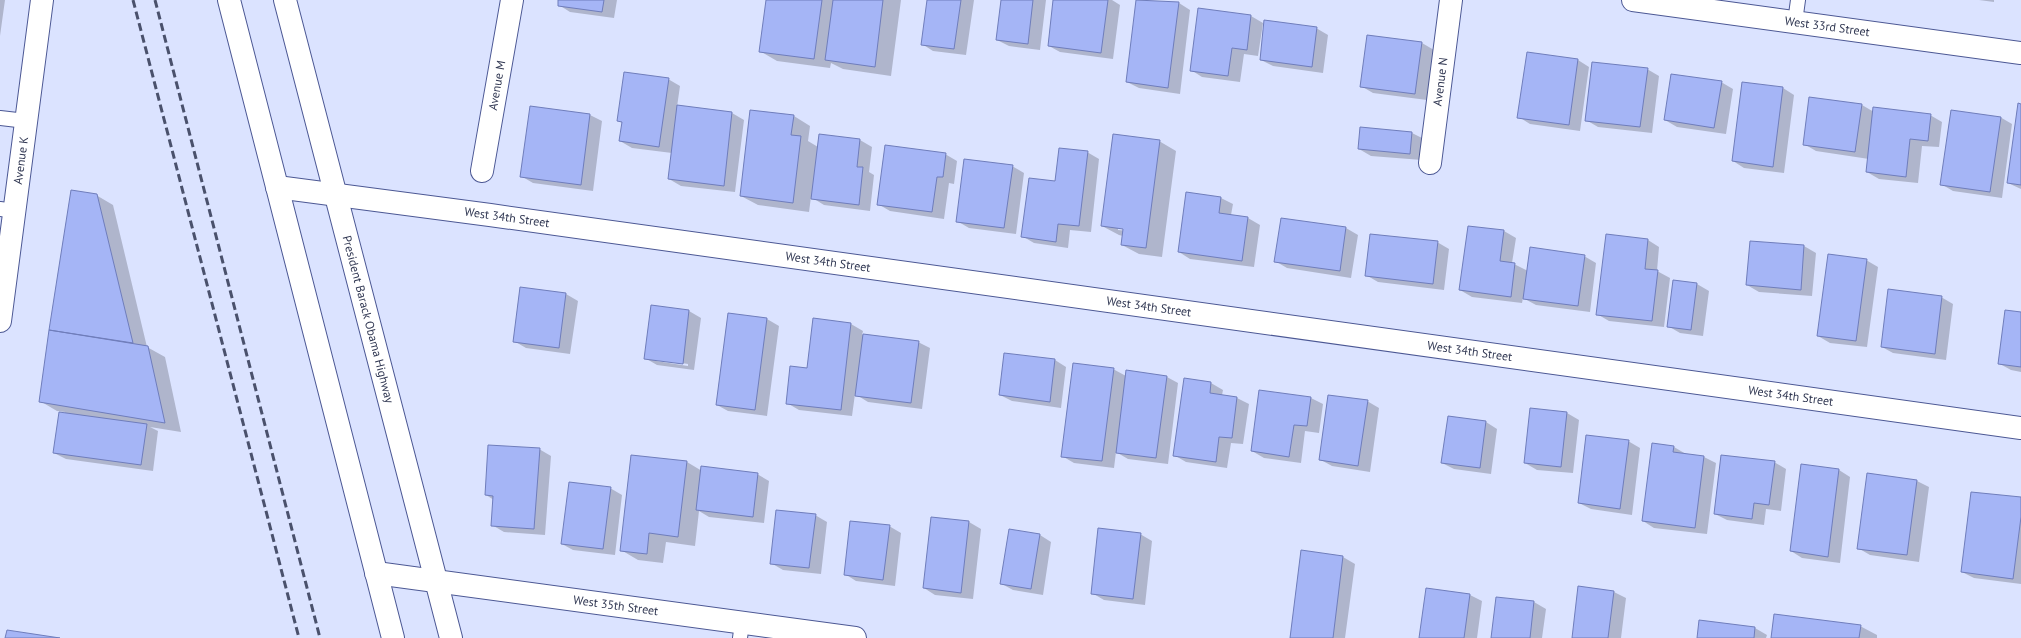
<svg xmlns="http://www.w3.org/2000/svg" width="2021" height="638" font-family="'PT Sans',sans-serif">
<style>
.shadow{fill:#0003;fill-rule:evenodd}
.building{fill:#a5b5f6;stroke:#6f7dbb}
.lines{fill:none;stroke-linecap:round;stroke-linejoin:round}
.service-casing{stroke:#4c5894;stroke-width:16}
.minor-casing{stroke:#4c5894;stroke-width:24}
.secondary-casing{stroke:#4c5894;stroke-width:24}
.service{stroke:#fff;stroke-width:14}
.minor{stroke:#fff;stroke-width:22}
.secondary{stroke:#fff;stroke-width:22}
.rail{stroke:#4a516c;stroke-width:3;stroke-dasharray:8 4;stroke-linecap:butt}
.labels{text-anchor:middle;stroke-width:4;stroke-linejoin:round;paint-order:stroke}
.street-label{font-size:12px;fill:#303752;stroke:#fff}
</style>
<rect width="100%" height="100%" fill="#dbe3ff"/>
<path class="shadow" d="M 0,0 L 5,0 L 0,36 Z
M 559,0 L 617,0 L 614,18 L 570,12 L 559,5 Z
M 767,0 L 901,0 L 891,76 L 843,69 L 831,63 L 830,68 L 777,61 L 760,51 Z
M 928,0 L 974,0 L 966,55 L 933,51 L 922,44 Z
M 1002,0 L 1046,0 L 1040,50 L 1009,46 L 997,40 Z
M 1054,0 L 1112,0 L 1120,5 L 1113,59 L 1060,52 L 1049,46 Z
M 1137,0 L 1179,3 L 1190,10 L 1180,94 L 1139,88 L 1127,82 Z
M 1979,0 L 1994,0 L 1994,2 Z
M 1199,9 L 1251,16 L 1263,23 L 1258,56 L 1244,54 L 1240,82 L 1202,77 L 1191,70 Z
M 1316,28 L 1328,35 L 1323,73 L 1273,66 L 1261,60 Z
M 1422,43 L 1434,50 L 1427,100 L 1373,93 L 1361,86 Z
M 1578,60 L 1589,67 L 1580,131 L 1530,124 L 1519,117 Z
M 1647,69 L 1659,76 L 1652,133 L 1598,127 L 1586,120 Z
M 668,79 L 680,86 L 677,107 L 732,113 L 744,120 L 735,192 L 681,186 L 669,179 L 672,153 L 632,148 L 620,141 L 623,123 L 618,121 Z
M 1721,82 L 1733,89 L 1726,134 L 1677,127 L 1665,120 Z
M 1783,88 L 1794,95 L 1784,173 L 1744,168 L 1733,161 Z
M 1862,105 L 1874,112 L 1930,115 L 1942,122 L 1939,147 L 1922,146 L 1918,183 L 1879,179 L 1867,172 L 1869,159 L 1816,151 L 1804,144 Z
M 2021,105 L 2021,189 L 2008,183 Z
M 531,107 L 590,115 L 602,121 L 593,191 L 533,183 L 521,176 Z
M 794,116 L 810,126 L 808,141 L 818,147 L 820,135 L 860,140 L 872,147 L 869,172 L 874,175 L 870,211 L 824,205 L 811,197 L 809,212 L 758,205 L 741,196 Z
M 2000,117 L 2012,124 L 2002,198 L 1953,191 L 1941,184 Z
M 1412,133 L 1424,139 L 1422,160 L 1371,156 L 1359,149 Z
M 1159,141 L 1176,151 L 1162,257 L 1139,254 L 1122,245 L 1123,236 L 1119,235 L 1102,226 ZM 1118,228 L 1128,229 L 1128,231 L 1118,230 Z
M 1087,152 L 1099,159 L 1091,232 L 1070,230 L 1068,248 L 1034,243 L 1022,236 L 1056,182 Z
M 945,154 L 957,161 L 954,184 L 949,183 L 944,219 L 890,211 L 878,204 Z
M 1012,166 L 1024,173 L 1016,234 L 969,228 L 957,221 Z
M 72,191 L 96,195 L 113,205 L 147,347 L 165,357 L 181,432 L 150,427 L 158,431 L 153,471 L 66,459 L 54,453 L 65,412 L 57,411 L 40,401 Z
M 1187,193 L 1221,198 L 1233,204 L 1231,215 L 1248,218 L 1260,225 L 1254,267 L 1190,259 L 1179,252 Z
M 1282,219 L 1346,228 L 1358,235 L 1351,278 L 1287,268 L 1275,261 Z
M 1468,227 L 1504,231 L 1516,238 L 1512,263 L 1528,271 L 1584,256 L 1596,263 L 1590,312 L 1536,305 L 1523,298 L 1522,303 L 1472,297 L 1460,290 Z
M 1648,240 L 1659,247 L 1657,271 L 1670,278 L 1664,327 L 1609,321 L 1597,314 Z
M 1437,242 L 1449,249 L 1444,290 L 1378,282 L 1366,275 Z
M 1750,242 L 1804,246 L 1816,253 L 1812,296 L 1759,292 L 1747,285 Z
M 1866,260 L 1878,267 L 1867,347 L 1830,343 L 1818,336 Z
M 1697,284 L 1709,291 L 1703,336 L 1680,333 L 1668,326 Z
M 521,288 L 566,294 L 578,301 L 570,354 L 526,348 L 514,341 Z
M 1941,297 L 1953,304 L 1946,360 L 1893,353 L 1882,347 Z
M 652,306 L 689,311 L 701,318 L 694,370 L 657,365 L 645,358 ZM 656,359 L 688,364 L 688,366 L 656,361 Z
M 2021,313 L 2021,372 L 2011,370 L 2000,364 Z
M 728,314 L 767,319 L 779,326 L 767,416 L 728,411 L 717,405 Z
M 814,319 L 851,324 L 863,331 L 862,335 L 918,342 L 930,348 L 922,409 L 868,402 L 855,394 L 852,416 L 799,410 L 787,403 L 808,369 Z
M 1055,360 L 1066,367 L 1061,408 L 1012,401 L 1000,395 Z
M 1113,369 L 1126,376 L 1167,377 L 1178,383 L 1168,464 L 1128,459 L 1116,452 L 1114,468 L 1074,463 L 1062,456 Z
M 1185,380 L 1211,383 L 1223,390 L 1222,395 L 1237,398 L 1249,404 L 1243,444 L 1231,443 L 1227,468 L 1186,462 L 1174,455 Z
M 1311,398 L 1323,404 L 1319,433 L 1305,431 L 1301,463 L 1264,458 L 1252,451 Z
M 1367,401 L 1379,408 L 1370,472 L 1332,466 L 1321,460 Z
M 1531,409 L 1567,413 L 1579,420 L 1573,473 L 1537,470 L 1525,463 Z
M 1486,422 L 1497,429 L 1491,474 L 1454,469 L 1442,463 Z
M 1628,441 L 1640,448 L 1632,515 L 1591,509 L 1579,503 Z
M 1653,444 L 1674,447 L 1686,454 L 1704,457 L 1716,463 L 1707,534 L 1654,528 L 1643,521 Z
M 539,449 L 551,456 L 545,535 L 504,532 L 492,525 L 494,500 L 486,495 Z
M 687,462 L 702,471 L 757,474 L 769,481 L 764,523 L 709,517 L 699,511 L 695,546 L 666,542 L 663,563 L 638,560 L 621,550 Z
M 1774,462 L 1786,469 L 1781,511 L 1766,509 L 1764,525 L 1727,520 L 1715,514 Z
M 1839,470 L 1850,477 L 1840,563 L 1802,558 L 1791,551 Z
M 1868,474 L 1917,481 L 1929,487 L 1919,562 L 1870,555 L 1858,548 Z
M 610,488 L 622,495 L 615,555 L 573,550 L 562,544 Z
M 2021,498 L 2021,584 L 1974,578 L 1962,572 Z
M 815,515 L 827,522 L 821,574 L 783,570 L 771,563 Z
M 932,518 L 969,522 L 981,529 L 973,599 L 935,595 L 924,588 Z
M 889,526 L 901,533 L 895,586 L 856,581 L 845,574 Z
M 1140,534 L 1152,541 L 1145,605 L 1104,600 L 1092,593 Z
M 1040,535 L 1051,542 L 1043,595 L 1013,590 L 1002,584 Z
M 1302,551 L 1343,557 L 1355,564 L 1345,638 L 1291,638 Z
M 1614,592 L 1626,598 L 1621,638 L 1573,638 Z
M 1470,595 L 1482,601 L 1477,638 L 1420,638 Z
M 1497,598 L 1534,602 L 1546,609 L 1542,638 L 1492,638 Z
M 1700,621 L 1755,628 L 1767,635 L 1766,638 L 1698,638 Z
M 1860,626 L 1877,635 L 1877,638 L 1772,638 Z"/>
<path class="building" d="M 558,0 L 604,0 L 602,12 L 558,6 Z
M 766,0 L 822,0 L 814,59 L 759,52 Z
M 833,0 L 883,0 L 875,67 L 825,60 Z
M 927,0 L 961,0 L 954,49 L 921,45 Z
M 1001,0 L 1033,0 L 1028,44 L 996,40 Z
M 1053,0 L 1108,0 L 1101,53 L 1048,46 Z
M 1136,0 L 1179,2 L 1168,88 L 1126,82 Z
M 1198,8 L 1251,15 L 1247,50 L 1232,48 L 1228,76 L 1190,71 Z
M 1264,20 L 1317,27 L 1312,67 L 1260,60 Z
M 1367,35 L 1422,42 L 1415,94 L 1360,87 Z
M 1527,52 L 1578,59 L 1569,125 L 1517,118 Z
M 1592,62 L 1648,68 L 1640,127 L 1585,121 Z
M 624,72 L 669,78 L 659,147 L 619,141 L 622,122 L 617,121 Z
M 1671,74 L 1722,81 L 1714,128 L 1664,120 Z
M 1742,82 L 1783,87 L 1773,167 L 1732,161 Z
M 1809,97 L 1862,104 L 1855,152 L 1803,145 Z
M 2018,103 L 2021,104 L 2021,185 L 2007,183 Z
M 677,105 L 732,112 L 724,186 L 668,179 Z
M 530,106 L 590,114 L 581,185 L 520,177 Z
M 1873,107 L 1931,114 L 1928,141 L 1910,139 L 1906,177 L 1866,172 Z
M 750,110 L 794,115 L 791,135 L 801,136 L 793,203 L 740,196 Z
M 1951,110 L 2001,117 L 1990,192 L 1940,185 Z
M 1360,127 L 1412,132 L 1410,154 L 1358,149 Z
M 819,134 L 860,139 L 857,167 L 863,167 L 859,205 L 811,199 Z
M 1113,134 L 1160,140 L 1146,248 L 1121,245 L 1123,229 L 1101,226 Z
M 885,145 L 946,153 L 943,177 L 937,177 L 932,212 L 877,205 Z
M 1059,148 L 1088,151 L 1079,226 L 1058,224 L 1056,242 L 1021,237 L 1029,178 L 1055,181 Z
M 964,159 L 1013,165 L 1004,228 L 956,222 Z
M 71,190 L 97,194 L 133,343 L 49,330 Z
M 1186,192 L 1221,197 L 1219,213 L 1248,217 L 1242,261 L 1178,252 Z
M 1281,218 L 1346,227 L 1340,271 L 1274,262 Z
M 1468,226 L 1504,230 L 1500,261 L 1515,263 L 1511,297 L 1459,290 Z
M 1370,234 L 1438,241 L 1433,284 L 1365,276 Z
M 1606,234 L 1648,239 L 1645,269 L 1658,270 L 1652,321 L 1596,315 Z
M 1750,241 L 1804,245 L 1801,290 L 1746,285 Z
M 1530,247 L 1585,255 L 1578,306 L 1523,299 Z
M 1828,254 L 1867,259 L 1856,341 L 1817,336 Z
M 1673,280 L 1697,283 L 1691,330 L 1667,327 Z
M 520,287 L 566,293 L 559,348 L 513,342 Z
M 1888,289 L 1942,296 L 1935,354 L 1881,347 Z
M 651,305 L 689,310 L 683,364 L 644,359 Z
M 2005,310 L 2021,312 L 2021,367 L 1998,364 Z
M 728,313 L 767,318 L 755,410 L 716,405 Z
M 813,318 L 851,323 L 841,410 L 786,404 L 790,366 L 807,368 Z
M 49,330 L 148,346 L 165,423 L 39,402 Z
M 863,334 L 919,341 L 911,403 L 855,396 Z
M 1004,353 L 1055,359 L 1050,402 L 999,395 Z
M 1073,363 L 1114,368 L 1102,461 L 1061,457 Z
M 1126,370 L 1167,376 L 1156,458 L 1116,453 Z
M 1184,378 L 1211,382 L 1210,393 L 1237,397 L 1232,438 L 1219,437 L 1216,462 L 1173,456 Z
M 1259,390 L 1311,397 L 1307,426 L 1294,425 L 1289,457 L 1251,451 Z
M 1328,395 L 1368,400 L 1358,466 L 1319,460 Z
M 1530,408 L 1567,412 L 1561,467 L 1524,463 Z
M 59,412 L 147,424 L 141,465 L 53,453 Z
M 1448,416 L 1486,421 L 1480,468 L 1441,463 Z
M 1586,435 L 1629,440 L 1620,509 L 1578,503 Z
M 1652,443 L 1674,446 L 1673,452 L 1704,456 L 1695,528 L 1642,521 Z
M 488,445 L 540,448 L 534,529 L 491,526 L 493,496 L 485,495 Z
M 631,455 L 687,461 L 678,537 L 649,533 L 647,554 L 620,551 Z
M 1721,455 L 1775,461 L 1769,505 L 1754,503 L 1752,519 L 1714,514 Z
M 1801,464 L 1839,469 L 1828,557 L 1790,551 Z
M 701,466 L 758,473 L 753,517 L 696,510 Z
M 1867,473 L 1917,480 L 1907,555 L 1857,549 Z
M 569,482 L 611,487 L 603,549 L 561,544 Z
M 1971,492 L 2021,497 L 2021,517 L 2013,579 L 1961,572 Z
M 776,510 L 816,514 L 809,568 L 770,564 Z
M 931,517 L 969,521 L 961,593 L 923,588 Z
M 850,521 L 890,525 L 883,580 L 844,575 Z
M 1098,528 L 1141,533 L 1133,599 L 1091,594 Z
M 1009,529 L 1040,534 L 1031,589 L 1000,584 Z
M 1301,550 L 1343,556 L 1333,638 L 1290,638 Z
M 1578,586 L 1614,591 L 1608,638 L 1572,638 Z
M 1426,588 L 1470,594 L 1464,638 L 1419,638 Z
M 1496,597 L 1534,601 L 1530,638 L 1491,638 Z
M 1774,614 L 1861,625 L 1859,638 L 1771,638 Z
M 1699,620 L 1755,627 L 1754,638 L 1697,638 Z
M 7,630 L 60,638 L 5,638 Z"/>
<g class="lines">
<defs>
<path id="service" d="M 1795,22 L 1798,0
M 0,118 L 26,121
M 0,209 L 15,211
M 740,638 L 742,623"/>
<g id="minor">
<path id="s1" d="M 1633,0 L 2021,53"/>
<path id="s2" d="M 1430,163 L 1451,0"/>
<path id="s3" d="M 482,171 L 512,0"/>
<path id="s4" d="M 277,187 L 490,215 L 2021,428"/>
<path id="s5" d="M 0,321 L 42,0"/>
<path id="s6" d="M 376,573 L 855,638"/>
</g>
<g id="secondary">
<path d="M 229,0 L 393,638"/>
<path id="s7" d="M 285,0 L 451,638"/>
</g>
</defs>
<use href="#service" class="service-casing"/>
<use href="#minor" class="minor-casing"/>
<use href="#secondary" class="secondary-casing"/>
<use href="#service" class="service"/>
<use href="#minor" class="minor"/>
<use href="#secondary" class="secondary"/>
<path class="rail" d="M 133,0 L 299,638
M 155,0 L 320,638"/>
</g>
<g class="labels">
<g class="street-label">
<text dy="4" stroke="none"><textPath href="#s1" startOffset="196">West 33rd Street</textPath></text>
<text dy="4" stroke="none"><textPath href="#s2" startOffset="82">Avenue N</textPath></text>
<text dy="4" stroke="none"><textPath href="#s3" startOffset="87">Avenue M</textPath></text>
<text dy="4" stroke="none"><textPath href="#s5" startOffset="162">Avenue K</textPath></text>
<text dy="4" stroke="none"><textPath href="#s4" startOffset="232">West 34th Street</textPath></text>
<text dy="4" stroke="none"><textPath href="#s4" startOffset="556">West 34th Street</textPath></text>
<text dy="4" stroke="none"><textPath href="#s4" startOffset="880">West 34th Street</textPath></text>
<text dy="4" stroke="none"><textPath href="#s7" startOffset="330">President Barack Obama Highway</textPath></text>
<text dy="4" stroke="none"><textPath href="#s4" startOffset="1204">West 34th Street</textPath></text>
<text dy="4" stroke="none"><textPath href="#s4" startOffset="1528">West 34th Street</textPath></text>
<text dy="4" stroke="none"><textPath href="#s6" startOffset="242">West 35th Street</textPath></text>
</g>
</g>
</svg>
